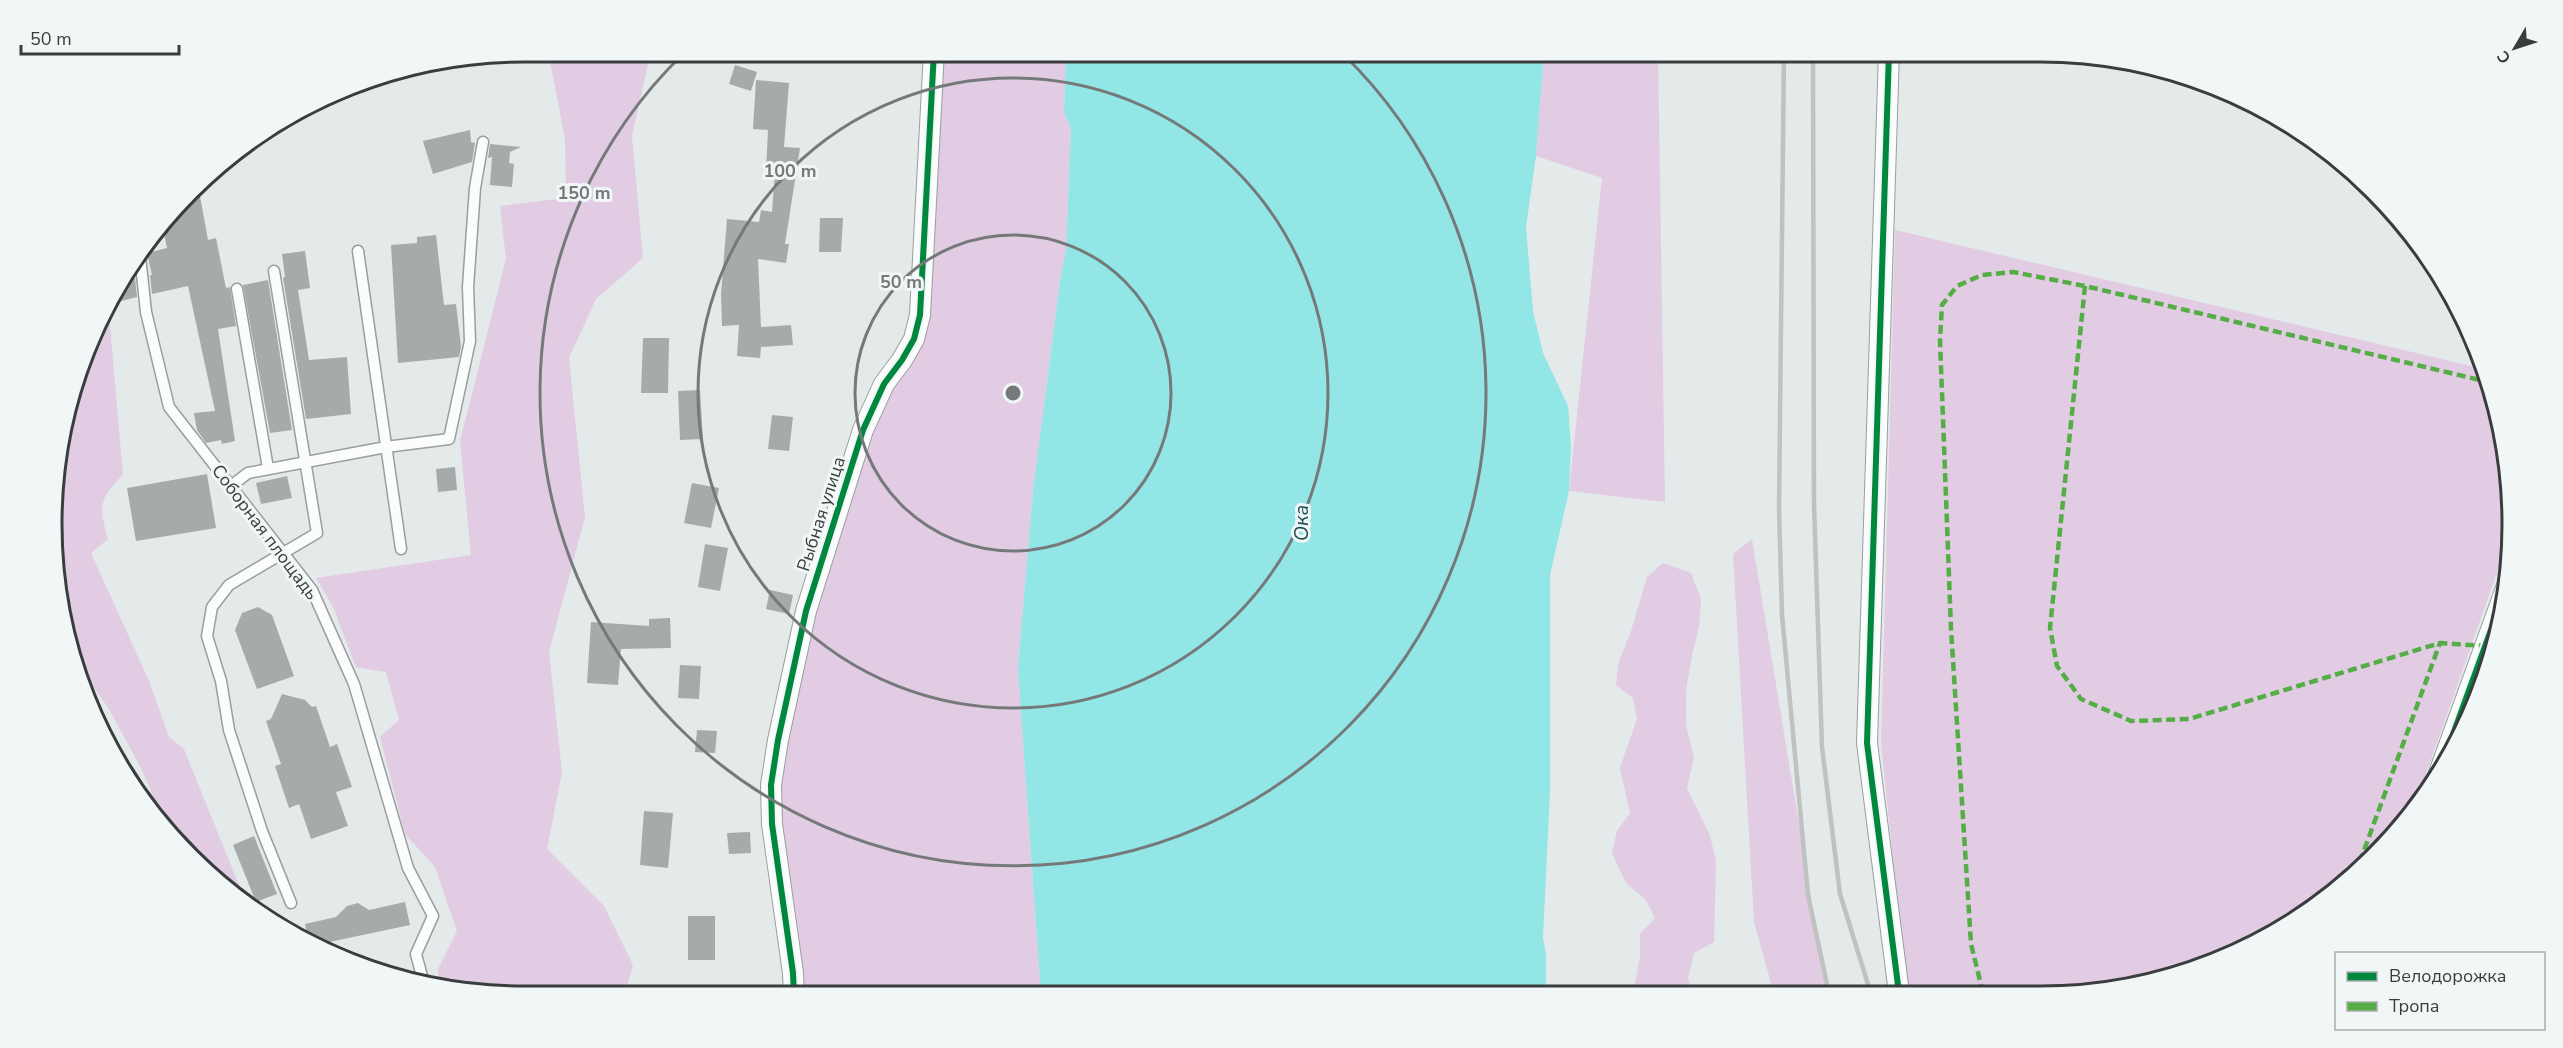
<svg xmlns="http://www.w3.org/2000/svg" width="2563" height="1048" font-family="'Nunito Sans',sans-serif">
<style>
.green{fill:#e1cce4}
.water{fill:#92e6e6}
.building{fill:#a7aaaa}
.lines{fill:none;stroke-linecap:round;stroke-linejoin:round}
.service-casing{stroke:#9b9e9e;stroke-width:13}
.minor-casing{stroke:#9b9e9e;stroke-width:22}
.service{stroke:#fbfcfc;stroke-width:10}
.minor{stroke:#fbfcfc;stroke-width:20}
.rail{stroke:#c0c1c1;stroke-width:4.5}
.quiet{stroke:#55ad46;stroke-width:4.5;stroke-dasharray:9 4.5;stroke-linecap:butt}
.cycleway-casing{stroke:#f1f7f7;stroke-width:10}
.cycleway{stroke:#00873e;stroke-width:6}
.ring{fill:none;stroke:#767979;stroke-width:3}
.labels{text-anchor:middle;stroke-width:6;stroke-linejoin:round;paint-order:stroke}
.street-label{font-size:18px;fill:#3a3d3d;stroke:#f1f7f7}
.water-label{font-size:20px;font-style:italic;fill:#1c5050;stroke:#f1f7f7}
.rim{fill:none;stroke:#3a3d3d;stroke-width:3}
.centre{fill:#767979;stroke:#f1f7f7;stroke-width:3}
.ring-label{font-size:18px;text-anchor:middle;font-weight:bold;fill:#767979;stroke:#f1f7f7;stroke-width:6;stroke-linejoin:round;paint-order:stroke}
</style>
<rect width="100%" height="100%" fill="#e4e9e9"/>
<path class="green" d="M 548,51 L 651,51 L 632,136 L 643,258 L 596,299 L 569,358 L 585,517 L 549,652 L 562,772 L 547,849 L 604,906 L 633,965 L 624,997 L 524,997 L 439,983 L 438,969 L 457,931 L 435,867 L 405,834 L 380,737 L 399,720 L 386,672 L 356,667 L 333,607 L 316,578 L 471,555 L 460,441 L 506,259 L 500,206 L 566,198 L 565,139 Z
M 926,51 L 1066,51 L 1064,112 L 1071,129 L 1066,250 L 1060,281 L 1033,491 L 1018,669 L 1041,996 L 787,996 L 764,784 L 864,404 L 878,379 L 897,359 L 912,315 Z
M 1544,51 L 1658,51 L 1665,502 L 1569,491 L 1602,178 L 1536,156 Z
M 1895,230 L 2484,369 C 2504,423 2511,479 2510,536 L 2414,808 L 2351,880 L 2220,961 L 2101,993 L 1907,993 L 1881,743 Z
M 105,308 L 110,326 L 123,475 C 98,499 99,507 108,539 L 91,553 L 149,681 L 169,737 L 184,749 L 247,905 L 236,899 L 164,822 L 141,768 L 109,709 L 71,654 L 60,617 L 57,513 L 59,502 L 56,494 L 55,462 L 76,372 Z
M 1752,539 L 1827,994 L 1774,994 L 1754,922 L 1733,554 Z
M 1663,563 L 1691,573 L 1701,599 L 1699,627 L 1692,655 L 1686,690 L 1686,725 L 1694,758 L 1687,788 L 1710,836 L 1716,860 L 1714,942 L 1694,953 L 1688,978 L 1692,994 L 1633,994 L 1640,957 L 1640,934 L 1655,918 L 1645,899 L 1626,883 L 1612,853 L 1617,831 L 1630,813 L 1620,768 L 1637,719 L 1633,698 L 1616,685 L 1618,664 L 1631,631 L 1647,577 Z"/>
<path class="water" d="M 1066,51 L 1544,51 L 1536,156 L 1526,227 L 1533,311 L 1543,353 L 1568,406 L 1571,446 L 1569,491 L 1550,575 L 1550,792 L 1543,937 L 1546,956 L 1546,994 L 1041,996 L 1018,669 L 1033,491 L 1060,281 L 1066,250 L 1071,129 L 1064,112 Z"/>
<path class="building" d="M 735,65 L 757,72 L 751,91 L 729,84 Z
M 756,80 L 789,83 L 784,147 L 800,148 L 785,244 L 789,244 L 786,263 L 758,259 L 761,327 L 791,325 L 793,345 L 761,347 L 760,358 L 737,356 L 739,325 L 722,326 L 721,294 L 727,219 L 759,222 L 761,210 L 772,212 L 775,171 L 766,170 L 768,130 L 753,129 Z
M 470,130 L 471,142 L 475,143 L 472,162 L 433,174 L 423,141 Z
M 490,144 L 521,147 L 510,152 L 509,163 L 514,164 L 512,187 L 490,185 L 492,157 L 488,158 Z
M 198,185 L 208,240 L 216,238 L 226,288 L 230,287 L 236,326 L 218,329 L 235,441 L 222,444 L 221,440 L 206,443 L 197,430 L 194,413 L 215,411 L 188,286 L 152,294 L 150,275 L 152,275 L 147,253 L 167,248 L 163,228 Z
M 820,218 L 843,218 L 841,252 L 819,252 Z
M 436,235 L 444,305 L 456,304 L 461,347 L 459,357 L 398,363 L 391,245 L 417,243 L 417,237 Z
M 305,251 L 310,288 L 298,290 L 309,360 L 347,357 L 351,414 L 306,419 L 283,278 L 285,277 L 282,254 Z
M 135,278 L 137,297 L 121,301 L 118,283 L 121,280 Z
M 268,280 L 292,430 L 270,433 L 243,285 Z
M 643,338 L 669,338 L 668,393 L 641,393 Z
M 700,390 L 703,439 L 680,440 L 678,391 Z
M 772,415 L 793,417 L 789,451 L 768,449 Z
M 455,467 L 457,490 L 438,492 L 436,469 Z
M 207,474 L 216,528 L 136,541 L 127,488 Z
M 287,476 L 292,498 L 261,504 L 256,483 Z
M 692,483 L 719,488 L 711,528 L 684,523 Z
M 705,544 L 728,548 L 720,591 L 698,587 Z
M 770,590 L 793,595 L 789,614 L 766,609 Z
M 258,607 L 272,615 L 294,676 L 257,689 L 235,630 L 242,613 Z
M 670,618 L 671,648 L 621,649 L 618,685 L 587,683 L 591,622 L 649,626 L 649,619 Z
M 680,665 L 701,666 L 699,699 L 678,698 Z
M 282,694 L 305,700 L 312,707 L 316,706 L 330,747 L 337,744 L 352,787 L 336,792 L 348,826 L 311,839 L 299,804 L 289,808 L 275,766 L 281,764 L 266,721 L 271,719 Z
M 697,730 L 717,731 L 715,753 L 695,752 Z
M 644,811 L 673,813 L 668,868 L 640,865 Z
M 750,832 L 751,853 L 729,854 L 727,833 Z
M 254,836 L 277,894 L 256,902 L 233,845 Z
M 405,902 L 410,925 L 320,944 L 308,938 L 305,924 L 336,917 L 347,906 L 358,903 L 369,910 Z
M 688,916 L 715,916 L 715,960 L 688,960 Z"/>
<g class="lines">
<defs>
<path id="service" d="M 358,251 L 401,549
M 140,256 L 146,312 L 169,407 L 312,590 L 354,684 L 408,868 L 433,916 L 416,954 L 423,980
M 274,271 L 317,533 L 229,585 L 212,607 L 207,636 L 221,681 L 229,730 L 262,831 L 291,903
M 237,289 L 268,468
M 231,486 L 248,473 L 386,447 L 449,439 L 470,341 L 468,287 L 475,188 L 483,142"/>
<path id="minor" d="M 1889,51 L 1867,743 L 1899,993
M 2439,773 L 2508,583
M 794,996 L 793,973 L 772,824 L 771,785 L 778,740 L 806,611 L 863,430 L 884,384 L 902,360 L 914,339 L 920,315 L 934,51"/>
</defs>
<use href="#service" class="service-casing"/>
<use href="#minor" class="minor-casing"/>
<use href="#service" class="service"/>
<use href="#minor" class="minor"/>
<path class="rail" d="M 1784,51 L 1779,509 L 1782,615 L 1808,895 L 1829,994
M 1813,51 L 1814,504 L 1822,747 L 1840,894 L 1871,994"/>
<path class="quiet" d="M 2085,286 L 2050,628 L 2057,666 L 2081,699 L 2131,721 L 2189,719 L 2440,643 L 2485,646
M 2355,875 L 2440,643
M 1983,993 L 1971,944 L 1951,629 L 1940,340 L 1942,305 L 1957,286 L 1982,275 L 2013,272 L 2085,286 L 2488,382"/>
<defs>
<path id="cycleway" d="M 1889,51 L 1867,743 L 1899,993
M 2439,773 L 2508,583
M 794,996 L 793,973 L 772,824 L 771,785 L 778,740 L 806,611 L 863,430 L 884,384 L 902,360 L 914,339 L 920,315 L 934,51"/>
</defs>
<use href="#cycleway" class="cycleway-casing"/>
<use href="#cycleway" class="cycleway"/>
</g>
<g class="ring">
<circle cx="1013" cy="393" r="158"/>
<circle cx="1013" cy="393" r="315"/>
<path d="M1342 53A473 473 0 1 1 684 53"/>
</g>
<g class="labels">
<g class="street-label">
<text transform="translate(821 514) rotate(-72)" y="6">Рыбная улица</text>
<text transform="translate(265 532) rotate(53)" y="6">Соборная площадь</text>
</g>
<g class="water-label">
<text transform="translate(1301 523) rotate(-90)" y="7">Ока</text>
</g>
</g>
<path d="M0 0H2563V1048H0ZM524 62H2040A462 462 0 0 1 2502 524V524A462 462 0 0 1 2040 986H524A462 462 0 0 1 62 524V524A462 462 0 0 1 524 62Z" fill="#f1f7f7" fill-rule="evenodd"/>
<path class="rim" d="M524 62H2040A462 462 0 0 1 2502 524V524A462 462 0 0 1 2040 986H524A462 462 0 0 1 62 524V524A462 462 0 0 1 524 62Z"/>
<circle cx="1013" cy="393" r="9" class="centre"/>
<g class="ring-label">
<text x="790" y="177">100 m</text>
<text x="584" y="199">150 m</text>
<text x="901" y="288">50 m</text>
</g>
<rect x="2335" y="952" width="210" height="78" fill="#f1f7f7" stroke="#a8adad" stroke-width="1.5"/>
<rect x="2347" y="972" width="30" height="9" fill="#00873e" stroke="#a8adad" stroke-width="1.5"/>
<text x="2389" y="982" font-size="18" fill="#3a3d3d">Велодорожка</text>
<rect x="2347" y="1002" width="30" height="9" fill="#55ad46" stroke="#a8adad" stroke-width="1.5"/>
<text x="2389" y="1012" font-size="18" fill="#3a3d3d">Тропа</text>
<g transform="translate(2515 48) rotate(231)" stroke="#f1f7f7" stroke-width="4.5" paint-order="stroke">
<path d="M0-4.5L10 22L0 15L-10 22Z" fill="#3a3d3d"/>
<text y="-9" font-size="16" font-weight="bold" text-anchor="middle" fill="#3a3d3d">С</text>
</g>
<path d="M21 45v9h158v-9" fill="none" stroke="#3a3d3d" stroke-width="3"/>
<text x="30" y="45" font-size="18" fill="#3a3d3d" stroke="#f1f7f7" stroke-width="4.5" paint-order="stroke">50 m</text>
</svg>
